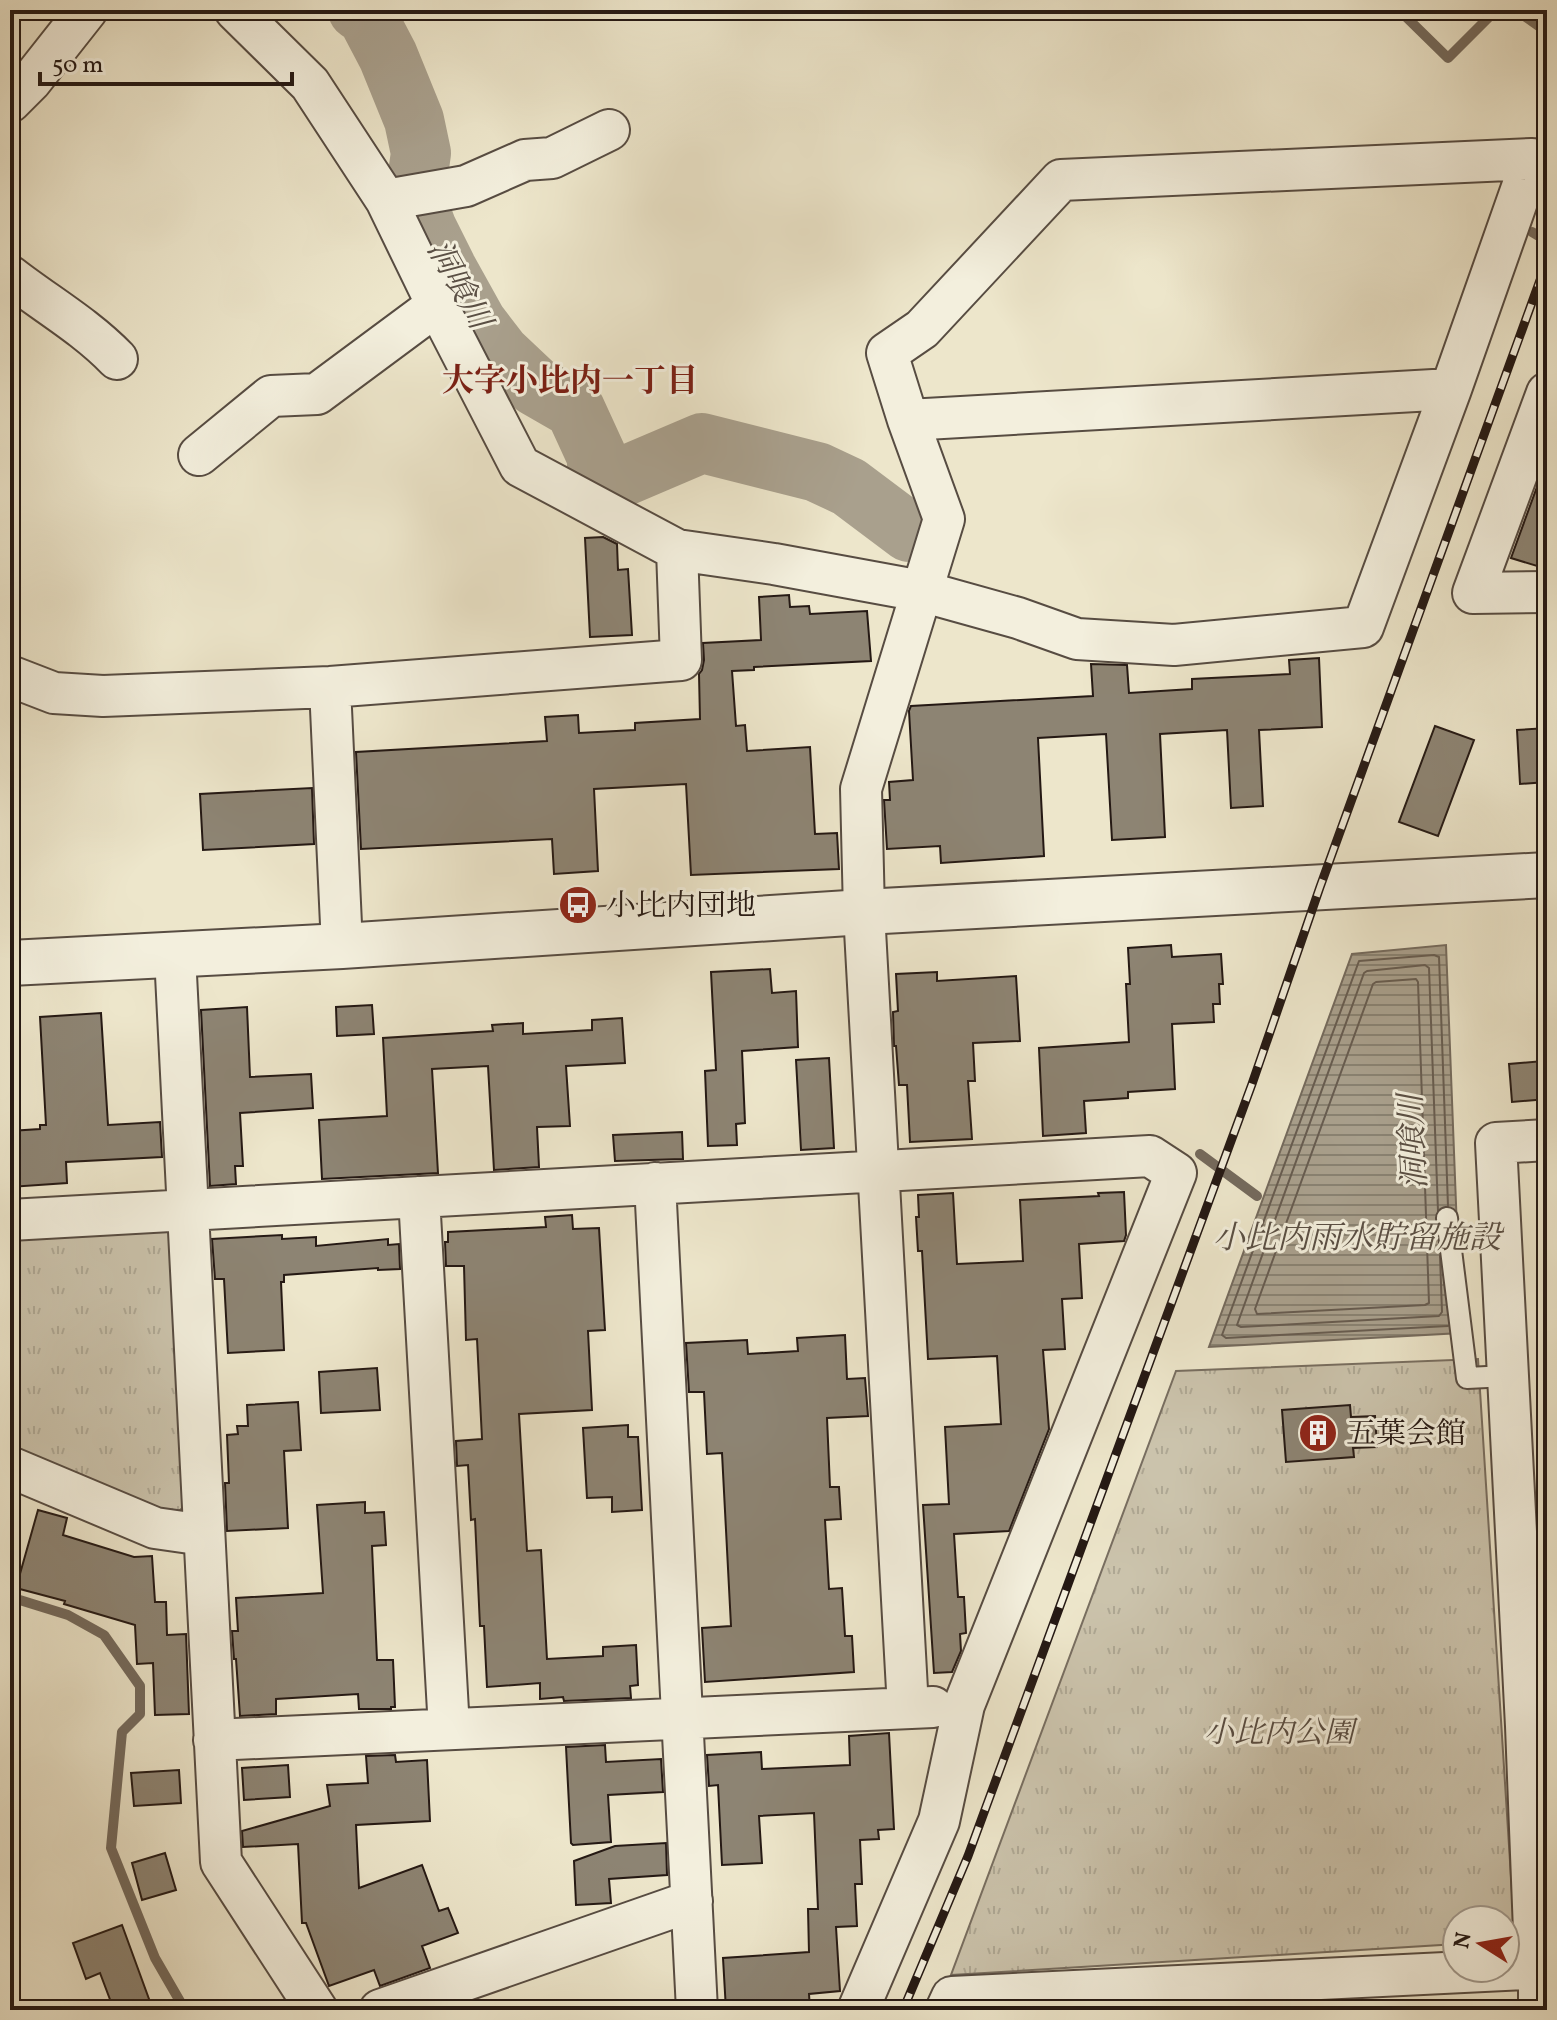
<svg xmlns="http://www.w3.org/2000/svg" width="1557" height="2020" font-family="Vollkorn,'Noto Serif JP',serif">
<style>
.park{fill:url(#park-tufts);stroke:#786e60;stroke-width:2}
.water{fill:url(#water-rules);stroke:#746a5d;stroke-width:2}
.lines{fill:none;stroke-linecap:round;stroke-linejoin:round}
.shore{stroke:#675c50;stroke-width:2}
.stream{stroke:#746a5d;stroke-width:10}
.river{stroke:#a9a08d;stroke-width:60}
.building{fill:#8d8473;stroke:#251914;stroke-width:2}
.service-casing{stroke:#574c42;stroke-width:24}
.minor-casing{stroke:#574c42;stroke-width:44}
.tertiary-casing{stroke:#574c42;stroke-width:48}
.service{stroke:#f3efdd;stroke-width:20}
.minor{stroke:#f3efdd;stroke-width:40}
.tertiary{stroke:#f3efdd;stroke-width:44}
.rail-casing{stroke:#251914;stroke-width:9}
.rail{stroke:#f3efdd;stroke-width:6;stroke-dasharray:18;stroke-linecap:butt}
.labels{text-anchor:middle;stroke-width:6;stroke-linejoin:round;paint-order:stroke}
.poi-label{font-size:30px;fill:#251914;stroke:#f3efdd;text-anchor:start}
.park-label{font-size:30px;font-style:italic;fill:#574c42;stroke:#f3efdd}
.water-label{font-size:32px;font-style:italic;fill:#5a4f44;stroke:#f3efdd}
.neighbourhood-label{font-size:32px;font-weight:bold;fill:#7a1f14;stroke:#f3efdd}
</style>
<defs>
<pattern id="park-tufts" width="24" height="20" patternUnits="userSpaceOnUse" patternTransform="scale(2)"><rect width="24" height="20" fill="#cbc3ac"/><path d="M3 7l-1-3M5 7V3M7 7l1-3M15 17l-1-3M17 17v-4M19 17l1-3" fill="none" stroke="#aea793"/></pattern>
<pattern id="water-rules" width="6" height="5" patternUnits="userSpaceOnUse" patternTransform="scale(2)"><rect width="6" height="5" fill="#a9a08d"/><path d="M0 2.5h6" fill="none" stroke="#898272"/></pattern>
</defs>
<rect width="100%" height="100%" fill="#ede6cb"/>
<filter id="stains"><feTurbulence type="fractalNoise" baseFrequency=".0025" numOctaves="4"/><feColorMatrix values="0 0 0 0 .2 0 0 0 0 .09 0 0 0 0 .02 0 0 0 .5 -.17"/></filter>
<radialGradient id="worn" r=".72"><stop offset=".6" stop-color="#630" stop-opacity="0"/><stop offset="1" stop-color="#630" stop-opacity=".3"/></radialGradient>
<path class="park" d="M 163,1226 L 175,1235 L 189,1503 L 172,1516 L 18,1455 L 10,1436 L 10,1233 Z
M 1478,1359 L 1515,1940 L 1505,1941 L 1505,1920 L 1457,1920 L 1457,1944 L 951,1975 L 1176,1371 Z"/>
<path class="water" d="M 1446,945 L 1461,1333 L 1209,1347 L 1352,954 Z"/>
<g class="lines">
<path class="shore" d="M 1416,979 L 1418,982 L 1429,1303 L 1425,1305 L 1257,1314 L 1255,1309 L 1373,984 L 1376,982 Z
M 1448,1206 L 1439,957 L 1434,955 L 1359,961 L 1222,1335 L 1226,1338 L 1448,1326
M 1438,1211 L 1429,968 L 1425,965 L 1367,971 L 1364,973 L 1237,1325 L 1241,1327 L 1439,1316 L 1442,1312 L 1440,1256"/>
<path class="stream" d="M 1399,10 L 1448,58 L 1496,10
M 1516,10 L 1547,32
M 1532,232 L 1547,241
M 1200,1154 L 1257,1196
M 10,1597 L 68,1615 L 104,1635 L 140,1686 L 140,1714 L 122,1732 L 111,1848 L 155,1958 L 185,2010"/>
<path class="river" d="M 358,10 L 367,16 L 388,56 L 414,120 L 421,153 L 417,181 L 418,205 L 427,229 L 447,269 L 477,323 L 500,353 L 535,386 L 575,409 L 597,457 L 597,476 L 608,483 L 702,443 L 817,472 L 849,487 L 909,532"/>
</g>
<path class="building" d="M 1545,465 L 1547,465 L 1547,569 L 1511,558 Z
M 603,537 L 617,544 L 618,570 L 628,569 L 632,635 L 590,637 L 585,538 Z
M 789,595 L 790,607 L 809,606 L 810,614 L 867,611 L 871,661 L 754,667 L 754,670 L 732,671 L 736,726 L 745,725 L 747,751 L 810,747 L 815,834 L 837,833 L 839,869 L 691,875 L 686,784 L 594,789 L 598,871 L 554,874 L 552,839 L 361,849 L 356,752 L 547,741 L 545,717 L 578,715 L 579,733 L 635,730 L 635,723 L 700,719 L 699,674 L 702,670 L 704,660 L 703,643 L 761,640 L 759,597 Z
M 1319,658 L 1322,727 L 1259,730 L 1263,806 L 1231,808 L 1227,730 L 1160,734 L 1165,837 L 1112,840 L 1106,734 L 1038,738 L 1044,856 L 941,863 L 940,846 L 887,849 L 884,800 L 890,800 L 889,782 L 913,780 L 909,711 L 911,706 L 1093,696 L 1091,664 L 1127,665 L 1129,693 L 1192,689 L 1192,679 L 1290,674 L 1289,660 Z
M 1435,726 L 1474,740 L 1438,836 L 1399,822 Z
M 1547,728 L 1547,782 L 1520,784 L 1517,730 Z
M 312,788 L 314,844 L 203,850 L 200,794 Z
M 1171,945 L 1172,957 L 1221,954 L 1223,984 L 1219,984 L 1220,1004 L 1213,1004 L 1214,1022 L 1172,1024 L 1175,1089 L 1128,1092 L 1128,1098 L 1084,1101 L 1086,1133 L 1043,1136 L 1039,1048 L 1129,1042 L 1126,984 L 1130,984 L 1128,948 Z
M 770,969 L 772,993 L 796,991 L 798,1047 L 742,1051 L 745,1123 L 736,1124 L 737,1145 L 708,1146 L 705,1071 L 716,1070 L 711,972 Z
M 937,972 L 937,981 L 1016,976 L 1020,1041 L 973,1043 L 975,1081 L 968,1081 L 972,1139 L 910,1142 L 907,1085 L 899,1085 L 896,1046 L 894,1046 L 893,1012 L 898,1011 L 896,974 Z
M 372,1005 L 374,1034 L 337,1036 L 336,1007 Z
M 247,1007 L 250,1077 L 311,1074 L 313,1108 L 240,1113 L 243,1166 L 235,1166 L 236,1184 L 210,1186 L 201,1010 Z
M 101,1013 L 108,1125 L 160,1122 L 162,1157 L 66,1162 L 67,1183 L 10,1187 L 10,1131 L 40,1129 L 40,1125 L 46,1125 L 40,1017 Z
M 622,1018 L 625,1063 L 566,1066 L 570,1126 L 537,1127 L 539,1167 L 494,1170 L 488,1066 L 432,1069 L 438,1173 L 322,1179 L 319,1120 L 387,1116 L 383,1038 L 493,1031 L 492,1025 L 523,1023 L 523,1034 L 592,1030 L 592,1020 Z
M 829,1058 L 834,1148 L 801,1150 L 796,1060 Z
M 1543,1061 L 1547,1099 L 1512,1102 L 1509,1064 Z
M 682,1132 L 683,1159 L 615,1161 L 613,1135 Z
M 1124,1192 L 1126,1235 L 1124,1241 L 1079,1244 L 1082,1298 L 1062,1299 L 1065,1349 L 1043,1350 L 1049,1429 L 1009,1531 L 954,1534 L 958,1597 L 964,1597 L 966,1633 L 960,1634 L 961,1651 L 952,1672 L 934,1673 L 923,1505 L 949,1504 L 945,1427 L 1001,1424 L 997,1356 L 928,1359 L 922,1251 L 918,1251 L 916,1217 L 919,1217 L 918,1195 L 953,1193 L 957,1264 L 1023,1261 L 1020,1200 L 1099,1196 L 1098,1193 Z
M 572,1215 L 573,1229 L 599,1228 L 605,1330 L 588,1331 L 592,1410 L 519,1414 L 527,1551 L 541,1550 L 547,1659 L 603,1656 L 603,1647 L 636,1645 L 638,1685 L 630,1686 L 631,1698 L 564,1701 L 563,1697 L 540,1699 L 540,1683 L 487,1687 L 484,1626 L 480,1626 L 475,1519 L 471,1520 L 468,1465 L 457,1466 L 456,1441 L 482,1439 L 477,1339 L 466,1340 L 464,1266 L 446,1266 L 445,1242 L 448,1242 L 448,1232 L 546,1227 L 545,1217 Z
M 282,1235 L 282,1239 L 316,1237 L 316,1246 L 388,1239 L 388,1245 L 399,1244 L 400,1269 L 378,1270 L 378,1268 L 284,1275 L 284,1282 L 281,1282 L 284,1350 L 228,1353 L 224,1279 L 215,1279 L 212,1239 Z
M 845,1335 L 847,1379 L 865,1378 L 868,1416 L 827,1418 L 830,1487 L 839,1487 L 841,1519 L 825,1520 L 829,1589 L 842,1588 L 845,1636 L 852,1636 L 854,1672 L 705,1682 L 702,1628 L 731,1626 L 722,1453 L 707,1454 L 704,1392 L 689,1392 L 686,1343 L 747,1340 L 748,1354 L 798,1351 L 797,1338 Z
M 377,1368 L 380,1410 L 321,1413 L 319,1372 Z
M 298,1402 L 301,1450 L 284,1451 L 288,1528 L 227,1531 L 225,1483 L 229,1483 L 227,1435 L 238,1434 L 237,1426 L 248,1426 L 247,1405 Z
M 1350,1405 L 1351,1417 L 1375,1416 L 1377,1447 L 1353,1448 L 1354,1457 L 1286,1462 L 1282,1410 Z
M 628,1425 L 628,1437 L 638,1437 L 642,1510 L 612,1512 L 612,1497 L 587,1498 L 583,1428 Z
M 365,1502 L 365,1513 L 384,1512 L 386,1545 L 372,1546 L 377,1660 L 393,1660 L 395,1707 L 391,1707 L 391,1709 L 359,1709 L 358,1694 L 276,1699 L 276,1714 L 240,1716 L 236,1659 L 234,1659 L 232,1631 L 238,1631 L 236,1598 L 323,1593 L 317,1505 Z
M 38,1510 L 67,1518 L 63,1535 L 134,1557 L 152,1556 L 155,1602 L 166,1602 L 167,1635 L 186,1634 L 189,1714 L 155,1715 L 153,1663 L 137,1664 L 135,1625 L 64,1604 L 65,1601 L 16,1588 Z
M 889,1733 L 894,1829 L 878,1830 L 879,1839 L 860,1840 L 862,1884 L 855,1884 L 857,1926 L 836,1927 L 840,1991 L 809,1994 L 810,2010 L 726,2010 L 723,1958 L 809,1952 L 808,1909 L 818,1909 L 814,1813 L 759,1816 L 762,1863 L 722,1865 L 718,1785 L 709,1786 L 707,1755 L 761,1752 L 762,1769 L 850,1765 L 849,1736 Z
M 605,1745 L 606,1762 L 661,1759 L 663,1792 L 608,1795 L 611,1842 L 573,1845 L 571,1843 L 566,1747 Z
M 395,1755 L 396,1762 L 427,1760 L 430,1821 L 356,1825 L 359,1888 L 422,1865 L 439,1911 L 448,1908 L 458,1933 L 422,1946 L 430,1968 L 380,1986 L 374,1970 L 329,1986 L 306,1923 L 302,1923 L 298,1844 L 243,1847 L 242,1831 L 330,1806 L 327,1785 L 368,1783 L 366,1756 Z
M 288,1765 L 290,1797 L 244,1800 L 242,1768 Z
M 179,1770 L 181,1803 L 134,1806 L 131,1773 Z
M 666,1843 L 667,1875 L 609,1879 L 611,1903 L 576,1905 L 574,1861 L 615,1846 Z
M 165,1853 L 176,1890 L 142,1900 L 132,1863 Z
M 122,1925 L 153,2010 L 114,2010 L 100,1973 L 86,1979 L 73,1943 Z"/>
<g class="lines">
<defs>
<path id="service" d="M 1447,1218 L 1467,1378 L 1507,1376"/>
<path id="minor" d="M 235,10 L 310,84 L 386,200 L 437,305 L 520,466 L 677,550 L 774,564 L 921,591 L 1018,618 L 1077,639 L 1174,645 L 1363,627 L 1451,389 L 1532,159 L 1061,180 L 922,329 L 887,353 L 908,420 L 944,519 L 861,789 L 864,912 L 908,1708
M 10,102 L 31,81 L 87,10
M 386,200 L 466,186 L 525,160 L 552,158 L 609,130
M 10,276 C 46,304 85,326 117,359
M 1547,393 L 1473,593 L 1547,592
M 908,420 L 1451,389
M 199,455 L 271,396 L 317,394 L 437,305
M 10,676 L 54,693 L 103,696 L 330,687 L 681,660 L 677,550
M 330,687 L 342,946
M 175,955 L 221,1862 L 317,2010
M 655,1183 L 697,2010
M 419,1197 L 449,1729
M 10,1220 L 1150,1156 L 1176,1173 L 964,1705 L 939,1821 L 858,2010
M 10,1467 L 155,1528 L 204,1535
M 214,1740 L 933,1707
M 380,2010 L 692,1901
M 946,2010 L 952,1997 L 1547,1968
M 1539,2010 L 1539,1968 L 1534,1931 L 1526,1726 L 1496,1143 L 1547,1140"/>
<path id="tertiary" d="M 10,963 L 342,946 L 864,912 L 1547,875"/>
</defs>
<use href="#service" class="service-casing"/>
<use href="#minor" class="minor-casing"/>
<use href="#tertiary" class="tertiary-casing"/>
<use href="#service" class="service"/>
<use href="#minor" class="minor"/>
<use href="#tertiary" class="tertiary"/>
<defs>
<path id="rail" d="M 903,2010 L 968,1856 L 1252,1084 L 1320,887 L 1547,261"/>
</defs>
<use href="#rail" class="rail-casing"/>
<use href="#rail" class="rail"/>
</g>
<defs>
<symbol id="bus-disc" viewBox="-11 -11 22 22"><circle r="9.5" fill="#8f2418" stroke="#f3efdd"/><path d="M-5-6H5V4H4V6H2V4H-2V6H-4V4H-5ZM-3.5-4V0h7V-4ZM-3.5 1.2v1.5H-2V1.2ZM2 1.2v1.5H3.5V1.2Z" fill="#fff"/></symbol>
<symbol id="building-disc" viewBox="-11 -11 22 22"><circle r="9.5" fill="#8f2418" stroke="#f3efdd"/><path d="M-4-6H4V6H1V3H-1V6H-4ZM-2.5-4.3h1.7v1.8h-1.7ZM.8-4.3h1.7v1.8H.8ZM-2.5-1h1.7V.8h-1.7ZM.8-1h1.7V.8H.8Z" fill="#fff"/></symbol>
</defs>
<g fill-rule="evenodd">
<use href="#bus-disc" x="556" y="883" width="44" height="44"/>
<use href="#building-disc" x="1296" y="1411" width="44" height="44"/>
</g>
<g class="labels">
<g class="poi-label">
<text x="606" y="915">小比内団地</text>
<text x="1346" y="1443">五葉会館</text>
</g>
<g class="park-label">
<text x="1279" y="1742">小比内公園</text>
</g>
<g class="water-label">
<text transform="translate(460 284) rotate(61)" y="11">洞喰川</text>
<text transform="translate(1412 1142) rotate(-93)" y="11">洞喰川</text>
<text x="1357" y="1248">小比内雨水貯留施設</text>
</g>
<g class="neighbourhood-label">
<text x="570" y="391">大字小比内一丁目</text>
</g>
</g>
<rect width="1557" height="2020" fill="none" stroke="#ede6cb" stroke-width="40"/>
<rect x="12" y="12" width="1533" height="1996" fill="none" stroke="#251914" stroke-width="4"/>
<rect x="20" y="20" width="1517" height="1980" fill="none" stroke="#251914" stroke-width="2"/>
<g transform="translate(1481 1944) rotate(281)"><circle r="38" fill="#f3efdd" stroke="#a1998d" stroke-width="2"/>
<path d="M0-6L14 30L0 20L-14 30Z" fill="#8f2418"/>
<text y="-12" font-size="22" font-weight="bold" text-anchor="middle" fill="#251914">N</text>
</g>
<path d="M40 72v12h252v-12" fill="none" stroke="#251914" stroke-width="4"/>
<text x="52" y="72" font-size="24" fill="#251914" stroke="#f3efdd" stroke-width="6" paint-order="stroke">50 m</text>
<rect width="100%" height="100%" filter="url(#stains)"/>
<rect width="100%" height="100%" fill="url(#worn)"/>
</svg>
